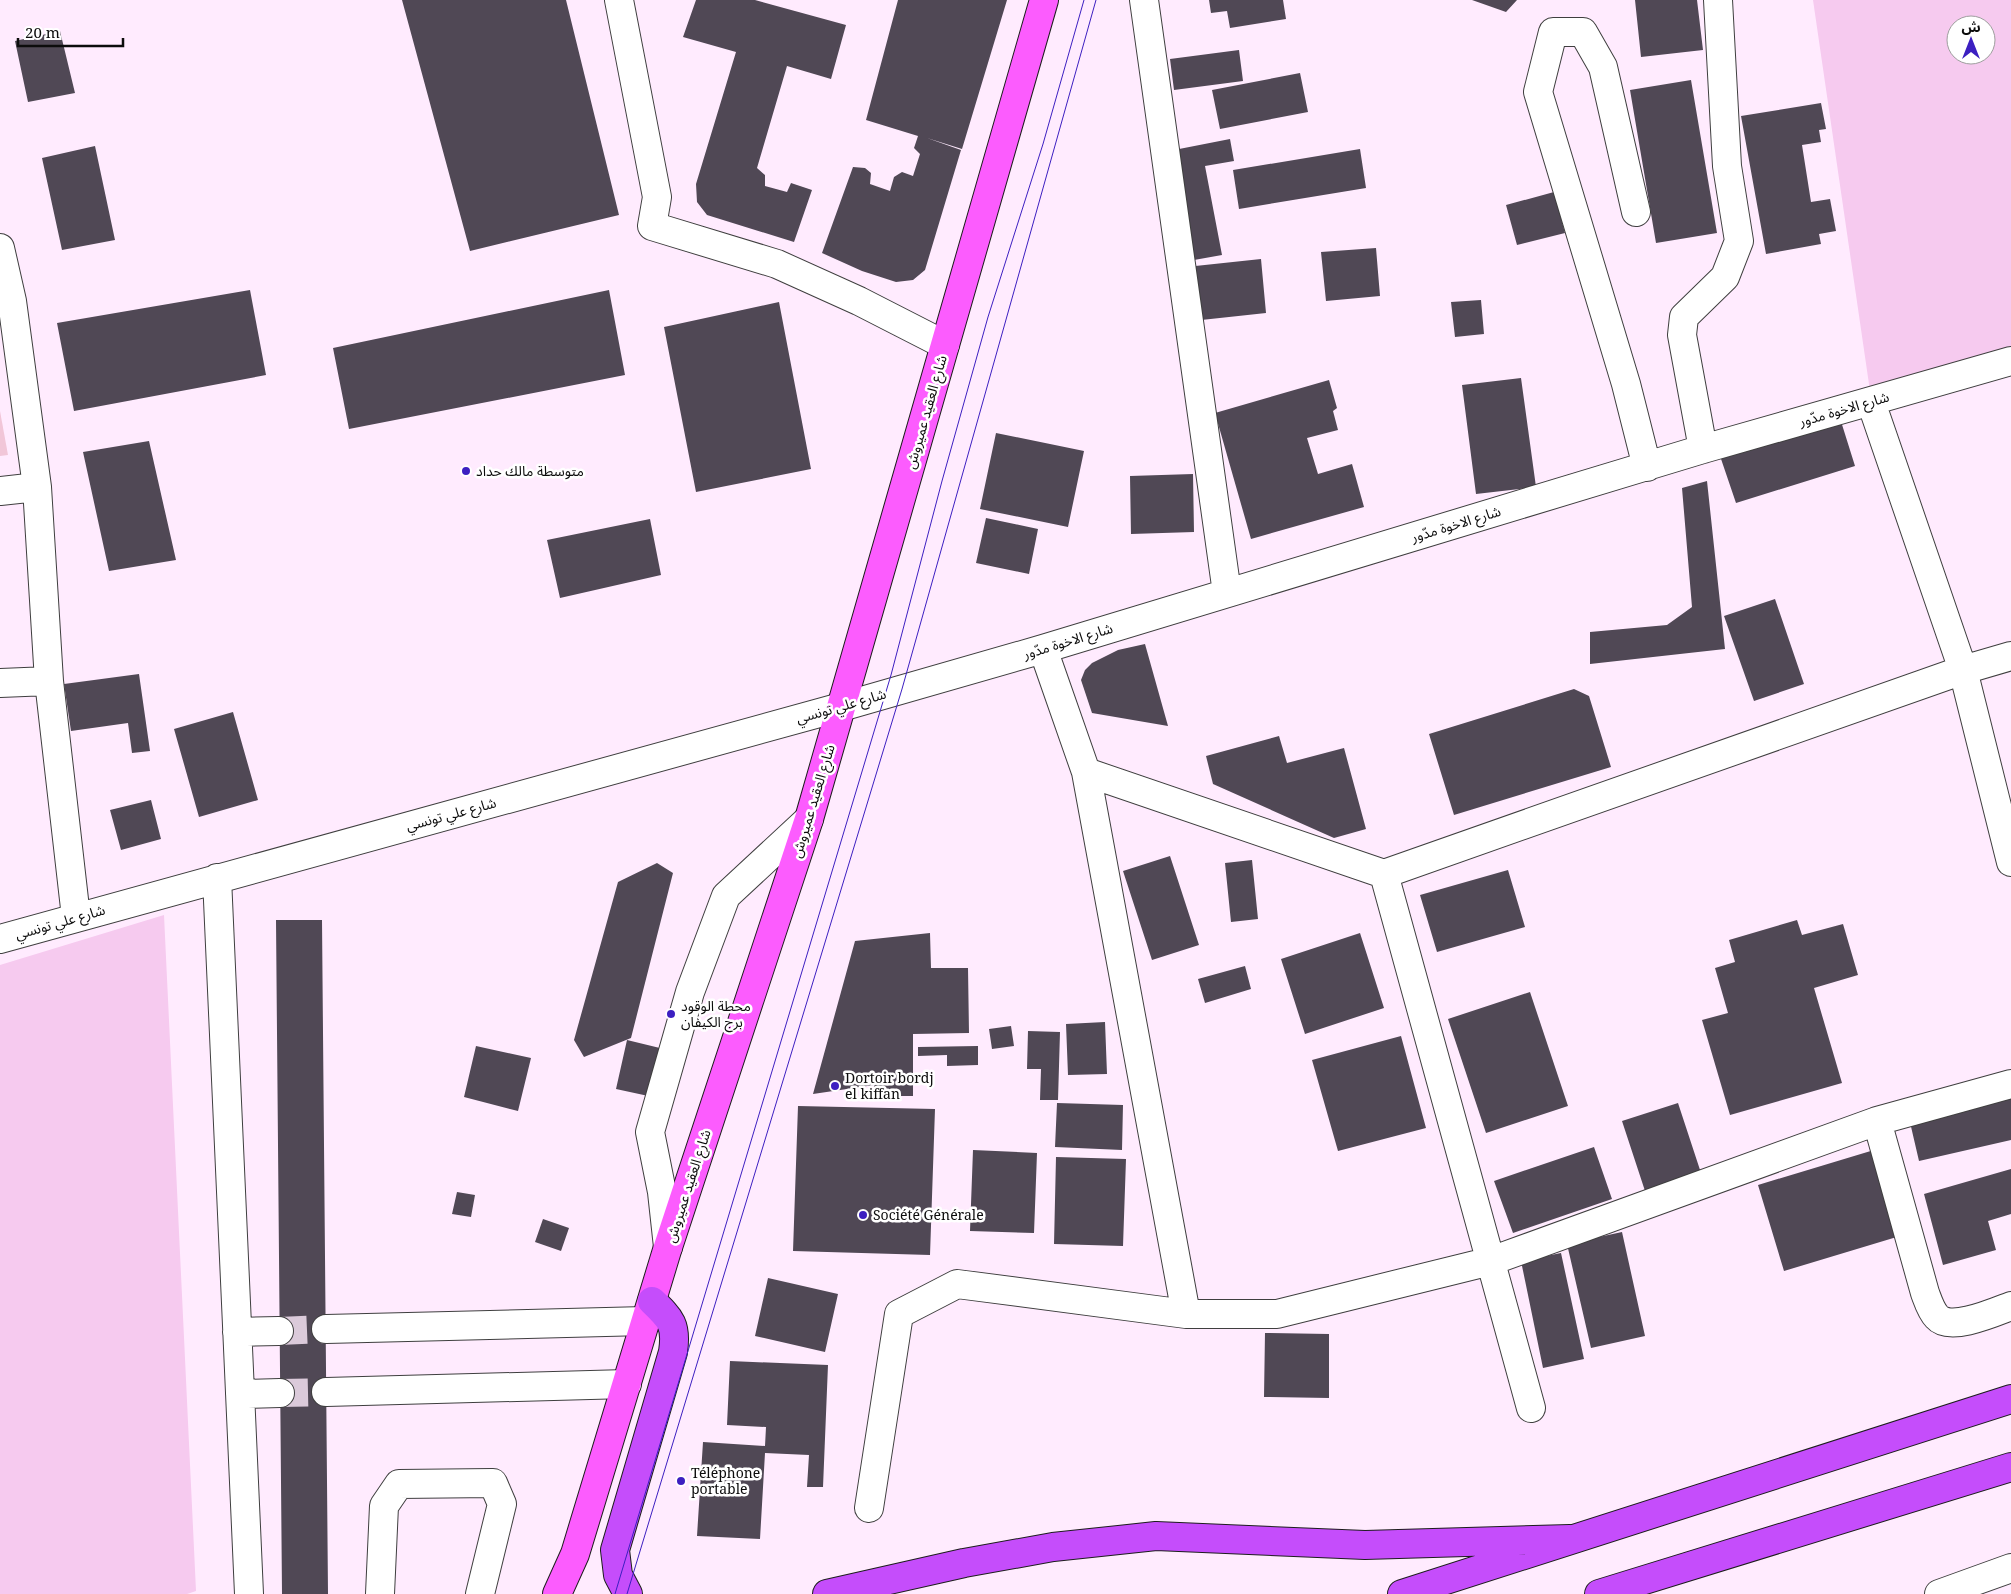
<svg xmlns="http://www.w3.org/2000/svg" width="2011" height="1594" font-family="'Noto Serif','Noto Sans Arabic',serif">
<style>
.farmland{fill:#f6caef;fill-rule:evenodd}
.pitch{fill:#f1c6d8}
.building{fill:#504855}
.lines{fill:none;stroke-linecap:round;stroke-linejoin:round}
.minor-tunnel{stroke:#dbcada;stroke-width:28;stroke-dasharray:28 14;stroke-linecap:butt}
.minor-casing{stroke:#3f3f3f;stroke-width:30}
.major-casing{stroke:#1d1d1d;stroke-width:30}
.highway-casing{stroke:#1d1d1d;stroke-width:30}
.minor{stroke:#fff;stroke-width:28}
.major{stroke:#fc5cfe;stroke-width:28}
.highway{stroke:#c54dfb;stroke-width:28}
.tram{stroke:#3c1fc1;stroke-width:1}
.poi-dot{fill:#3c1fc1;stroke:#fff;stroke-width:2}
.labels{text-anchor:middle;stroke-width:5;stroke-linejoin:round;paint-order:stroke}
.street-label{font-size:14px;fill:#0c0c0c;stroke:#fff}
.poi-label{font-size:14px;fill:#0c0c0c;stroke:#fff;text-anchor:start}
</style>
<rect width="100%" height="100%" fill="#ffebfe"/>
<path class="farmland" d="M 1813,0 L 2011,0 L 2011,350 L 1870,391 ZM 1956,25 L 1986,25 L 1986,55 L 1956,55 Z
M 164,915 L 196,1591 L 187,1594 L 0,1594 L 0,965 Z"/>
<path class="pitch" d="M 0,411 L 8,455 L 0,456 Z"/>
<path class="building" d="M 402,0 L 566,0 L 619,215 L 470,251 Z
M 696,0 L 755,0 L 846,25 L 831,79 L 787,66 L 757,168 L 765,175 L 765,186 L 787,192 L 791,183 L 812,190 L 794,242 L 707,215 L 697,202 L 696,184 L 736,52 L 683,37 Z
M 898,0 L 1007,0 L 962,149 L 927,138 L 961,150 L 925,270 L 913,280 L 896,282 L 862,271 L 822,253 L 853,167 L 865,168 L 871,173 L 870,184 L 890,191 L 894,177 L 902,172 L 913,176 L 920,154 L 914,148 L 918,136 L 866,120 Z
M 1209,0 L 1283,0 L 1286,19 L 1230,28 L 1227,11 L 1211,13 Z
M 1472,0 L 1517,0 L 1506,12 Z
M 1635,0 L 1697,0 L 1703,50 L 1641,57 Z
M 60,31 L 75,93 L 28,102 L 15,41 Z
M 1239,50 L 1243,81 L 1174,90 L 1170,59 Z
M 1300,73 L 1308,112 L 1220,129 L 1212,90 Z
M 1691,80 L 1717,233 L 1656,243 L 1630,90 Z
M 1821,103 L 1826,129 L 1819,130 L 1821,142 L 1802,145 L 1811,202 L 1830,199 L 1836,231 L 1819,234 L 1821,244 L 1766,254 L 1741,116 Z
M 1230,139 L 1234,161 L 1205,166 L 1222,255 L 1194,260 L 1174,150 Z
M 95,146 L 115,240 L 62,250 L 42,158 Z
M 1360,149 L 1366,188 L 1239,209 L 1233,170 Z
M 1554,192 L 1565,233 L 1517,245 L 1506,205 Z
M 1376,248 L 1380,296 L 1326,301 L 1321,252 Z
M 1261,259 L 1266,313 L 1192,321 L 1186,267 Z
M 250,290 L 266,375 L 74,411 L 57,323 Z
M 609,290 L 625,375 L 349,429 L 333,348 Z
M 1481,300 L 1484,334 L 1455,337 L 1451,302 Z
M 779,302 L 811,469 L 696,492 L 664,327 Z
M 1521,378 L 1536,487 L 1476,494 L 1462,385 Z
M 1329,380 L 1337,408 L 1333,411 L 1338,430 L 1307,438 L 1318,474 L 1352,464 L 1364,507 L 1251,539 L 1215,413 Z
M 1839,415 L 1855,466 L 1736,503 L 1719,453 Z
M 996,433 L 1084,451 L 1068,527 L 980,509 Z
M 149,441 L 176,560 L 109,571 L 83,452 Z
M 1193,474 L 1194,532 L 1131,534 L 1130,476 Z
M 1707,481 L 1725,649 L 1590,664 L 1590,632 L 1667,625 L 1692,607 L 1682,488 Z
M 986,518 L 1038,529 L 1029,574 L 976,563 Z
M 650,519 L 661,575 L 560,598 L 547,540 Z
M 1775,599 L 1804,684 L 1754,701 L 1724,616 Z
M 1145,644 L 1168,726 L 1092,713 L 1081,680 L 1085,670 L 1092,663 L 1118,650 Z
M 139,674 L 150,751 L 132,753 L 128,723 L 71,731 L 64,684 Z
M 1574,689 L 1589,696 L 1611,767 L 1454,815 L 1429,734 Z
M 233,712 L 258,800 L 199,817 L 174,729 Z
M 1279,736 L 1287,763 L 1344,748 L 1366,829 L 1334,838 L 1213,784 L 1206,756 Z
M 151,800 L 161,839 L 121,850 L 110,810 Z
M 1170,856 L 1199,945 L 1152,960 L 1123,871 Z
M 1252,860 L 1258,919 L 1231,922 L 1225,863 Z
M 657,863 L 673,873 L 631,1038 L 584,1057 L 574,1040 L 618,882 Z
M 1508,870 L 1525,927 L 1437,952 L 1420,895 Z
M 276,920 L 322,920 L 328,1594 L 282,1594 Z
M 1797,920 L 1802,935 L 1843,924 L 1858,975 L 1814,988 L 1842,1083 L 1730,1115 L 1702,1020 L 1728,1013 L 1715,968 L 1735,962 L 1729,940 Z
M 930,933 L 931,968 L 968,968 L 969,1033 L 913,1034 L 913,1096 L 875,1096 L 874,1085 L 813,1094 L 855,941 Z
M 1360,933 L 1384,1008 L 1305,1034 L 1281,959 Z
M 1245,966 L 1251,989 L 1205,1003 L 1198,979 Z
M 1530,992 L 1568,1106 L 1486,1133 L 1448,1019 Z
M 1105,1022 L 1107,1074 L 1068,1075 L 1066,1024 Z
M 1011,1026 L 1014,1046 L 992,1049 L 989,1029 Z
M 1028,1031 L 1060,1032 L 1058,1100 L 1040,1100 L 1041,1069 L 1027,1069 Z
M 1401,1036 L 1426,1128 L 1338,1151 L 1312,1060 Z
M 627,1040 L 664,1049 L 653,1097 L 616,1089 Z
M 476,1046 L 531,1058 L 518,1111 L 464,1097 Z
M 978,1046 L 978,1065 L 947,1066 L 947,1055 L 918,1056 L 918,1047 Z
M 2011,1094 L 2011,1140 L 1919,1161 L 1909,1118 Z
M 1057,1103 L 1123,1105 L 1122,1150 L 1055,1147 Z
M 1678,1103 L 1702,1176 L 1646,1194 L 1622,1121 Z
M 798,1106 L 935,1109 L 930,1255 L 793,1251 Z
M 1594,1147 L 1612,1199 L 1513,1233 L 1494,1181 Z
M 973,1150 L 1037,1153 L 1034,1233 L 970,1231 Z
M 1874,1150 L 1900,1236 L 1784,1271 L 1758,1185 Z
M 1056,1157 L 1126,1159 L 1123,1246 L 1054,1244 Z
M 2011,1169 L 2011,1214 L 1988,1221 L 1996,1250 L 1943,1265 L 1924,1194 Z
M 457,1192 L 475,1195 L 471,1217 L 452,1214 Z
M 543,1219 L 569,1228 L 561,1251 L 535,1242 Z
M 1622,1232 L 1645,1336 L 1591,1348 L 1567,1244 Z
M 1561,1253 L 1584,1359 L 1543,1368 L 1521,1261 Z
M 768,1278 L 838,1294 L 825,1352 L 755,1336 Z
M 1265,1333 L 1329,1334 L 1329,1398 L 1264,1397 Z
M 730,1361 L 828,1365 L 823,1487 L 807,1487 L 809,1455 L 765,1453 L 760,1539 L 697,1536 L 703,1442 L 765,1446 L 766,1427 L 727,1425 Z"/>
<g class="lines">
<path class="minor-tunnel" d="M 279,1331 L 326,1329
M 280,1393 L 326,1392"/>
<defs>
<path id="minor" d="M 619,0 L 657,197 L 652,226 L 777,264 L 859,301 L 945,345
M 1144,0 L 1227,593
M 1636,212 L 1603,67 L 1583,32 L 1553,32 L 1538,92 L 1626,384 L 1647,467
M 0,248 L 12,301 L 37,487 L 49,681 L 76,917
M 1871,402 L 1963,670 L 2011,862
M 1703,449 L 1682,335 L 1684,317 L 1725,277 L 1739,241 L 1727,166 L 1718,0
M 0,491 L 37,487
M 1043,649 L 1086,772 L 1384,874 L 1531,1408
M 0,683 L 49,681
M 1086,772 L 1186,1314
M 1384,874 L 1963,670 L 2011,656
M 217,878 L 249,1594
M 0,939 L 841,707 L 1043,649 L 1703,449 L 2011,361
M 1877,1121 L 1925,1293 C 1928,1301 1931,1311 1937,1317 C 1950,1332 1995,1312 2011,1306
M 668,1247 L 662,1192 L 650,1132 L 690,992 L 726,896 L 809,819
M 326,1329 L 645,1321
M 237,1332 L 279,1331
M 326,1392 L 627,1384
M 240,1394 L 280,1393
M 869,1508 L 899,1314 L 957,1284 L 1186,1314 L 1277,1314 L 1491,1261 L 1877,1121 L 2011,1084
M 380,1594 L 384,1506 L 399,1484 L 493,1483 L 502,1504 L 480,1594
M 1939,1594 L 2011,1568"/>
<path id="major" d="M 557,1594 L 575,1554 L 668,1247 L 809,819 L 1044,0"/>
<path id="highway" d="M 628,1594 L 618,1575 L 615,1550 L 673,1352 C 677,1325 671,1319 652,1301
M 827,1594 L 964,1563 L 1053,1547 L 1156,1536 L 1365,1545 L 1570,1539
M 1402,1594 L 2011,1399
M 1599,1594 L 2011,1467"/>
</defs>
<use href="#minor" class="minor-casing"/>
<use href="#major" class="major-casing"/>
<use href="#highway" class="highway-casing"/>
<use href="#minor" class="minor"/>
<use href="#major" class="major"/>
<use href="#highway" class="highway"/>
<path class="tram" d="M 615,1594 L 891,675 L 942,481 L 988,317 L 1043,144 L 1084,0
M 627,1594 L 902,689 L 1096,0"/>
</g>
<g class="poi-dot">
<circle cx="466" cy="471" r="5"/>
<circle cx="671" cy="1014" r="5"/>
<circle cx="835" cy="1086" r="5"/>
<circle cx="863" cy="1215" r="5"/>
<circle cx="681" cy="1481" r="5"/>
</g>
<g class="labels">
<g class="street-label">
<text transform="translate(1844 409) rotate(-16)" y="5">شارع الاخوة مدّور</text>
<text transform="translate(926 412) rotate(-74)" y="5">شارع العقيد عميروش</text>
<text transform="translate(1456 524) rotate(-17)" y="5">شارع الاخوة مدّور</text>
<text transform="translate(1068 641) rotate(-17)" y="5">شارع الاخوة مدّور</text>
<text transform="translate(841 706) rotate(-16)" y="5">شارع علي تونسي</text>
<text transform="translate(813 801) rotate(-73)" y="5">شارع العقيد عميروش</text>
<text transform="translate(451 814) rotate(-15)" y="5">شارع علي تونسي</text>
<text transform="translate(60 922) rotate(-16)" y="5">شارع علي تونسي</text>
<text transform="translate(688 1186) rotate(-72)" y="5">شارع العقيد عميروش</text>
</g>
<g class="poi-label">
<text x="476" y="476">متوسطة مالك حداد</text>
<text x="681" y="1011">محطة الوقود<tspan x="681" dy="16">برج الكيفان</tspan></text>
<text x="845" y="1083">Dortoir bordj<tspan x="845" dy="16">el kiffan</tspan></text>
<text x="873" y="1220">Société Générale</text>
<text x="691" y="1478">Téléphone<tspan x="691" dy="16">portable</tspan></text>
</g>
</g>
<g transform="translate(1971 40)"><circle r="24" fill="#ffffff" stroke="#9e9e9e"/>
<path d="M0-4L9 19L0 12L-9 19Z" fill="#3c1fc1"/>
<text y="-8" font-size="14" font-weight="bold" text-anchor="middle" fill="#0c0c0c">ش</text>
</g>
<path d="M18 38v8h105v-8" fill="none" stroke="#0c0c0c" stroke-width="2.5"/>
<text x="25" y="38" font-size="15" fill="#0c0c0c" stroke="#ffffff" stroke-width="4" paint-order="stroke">20 m</text>
</svg>
